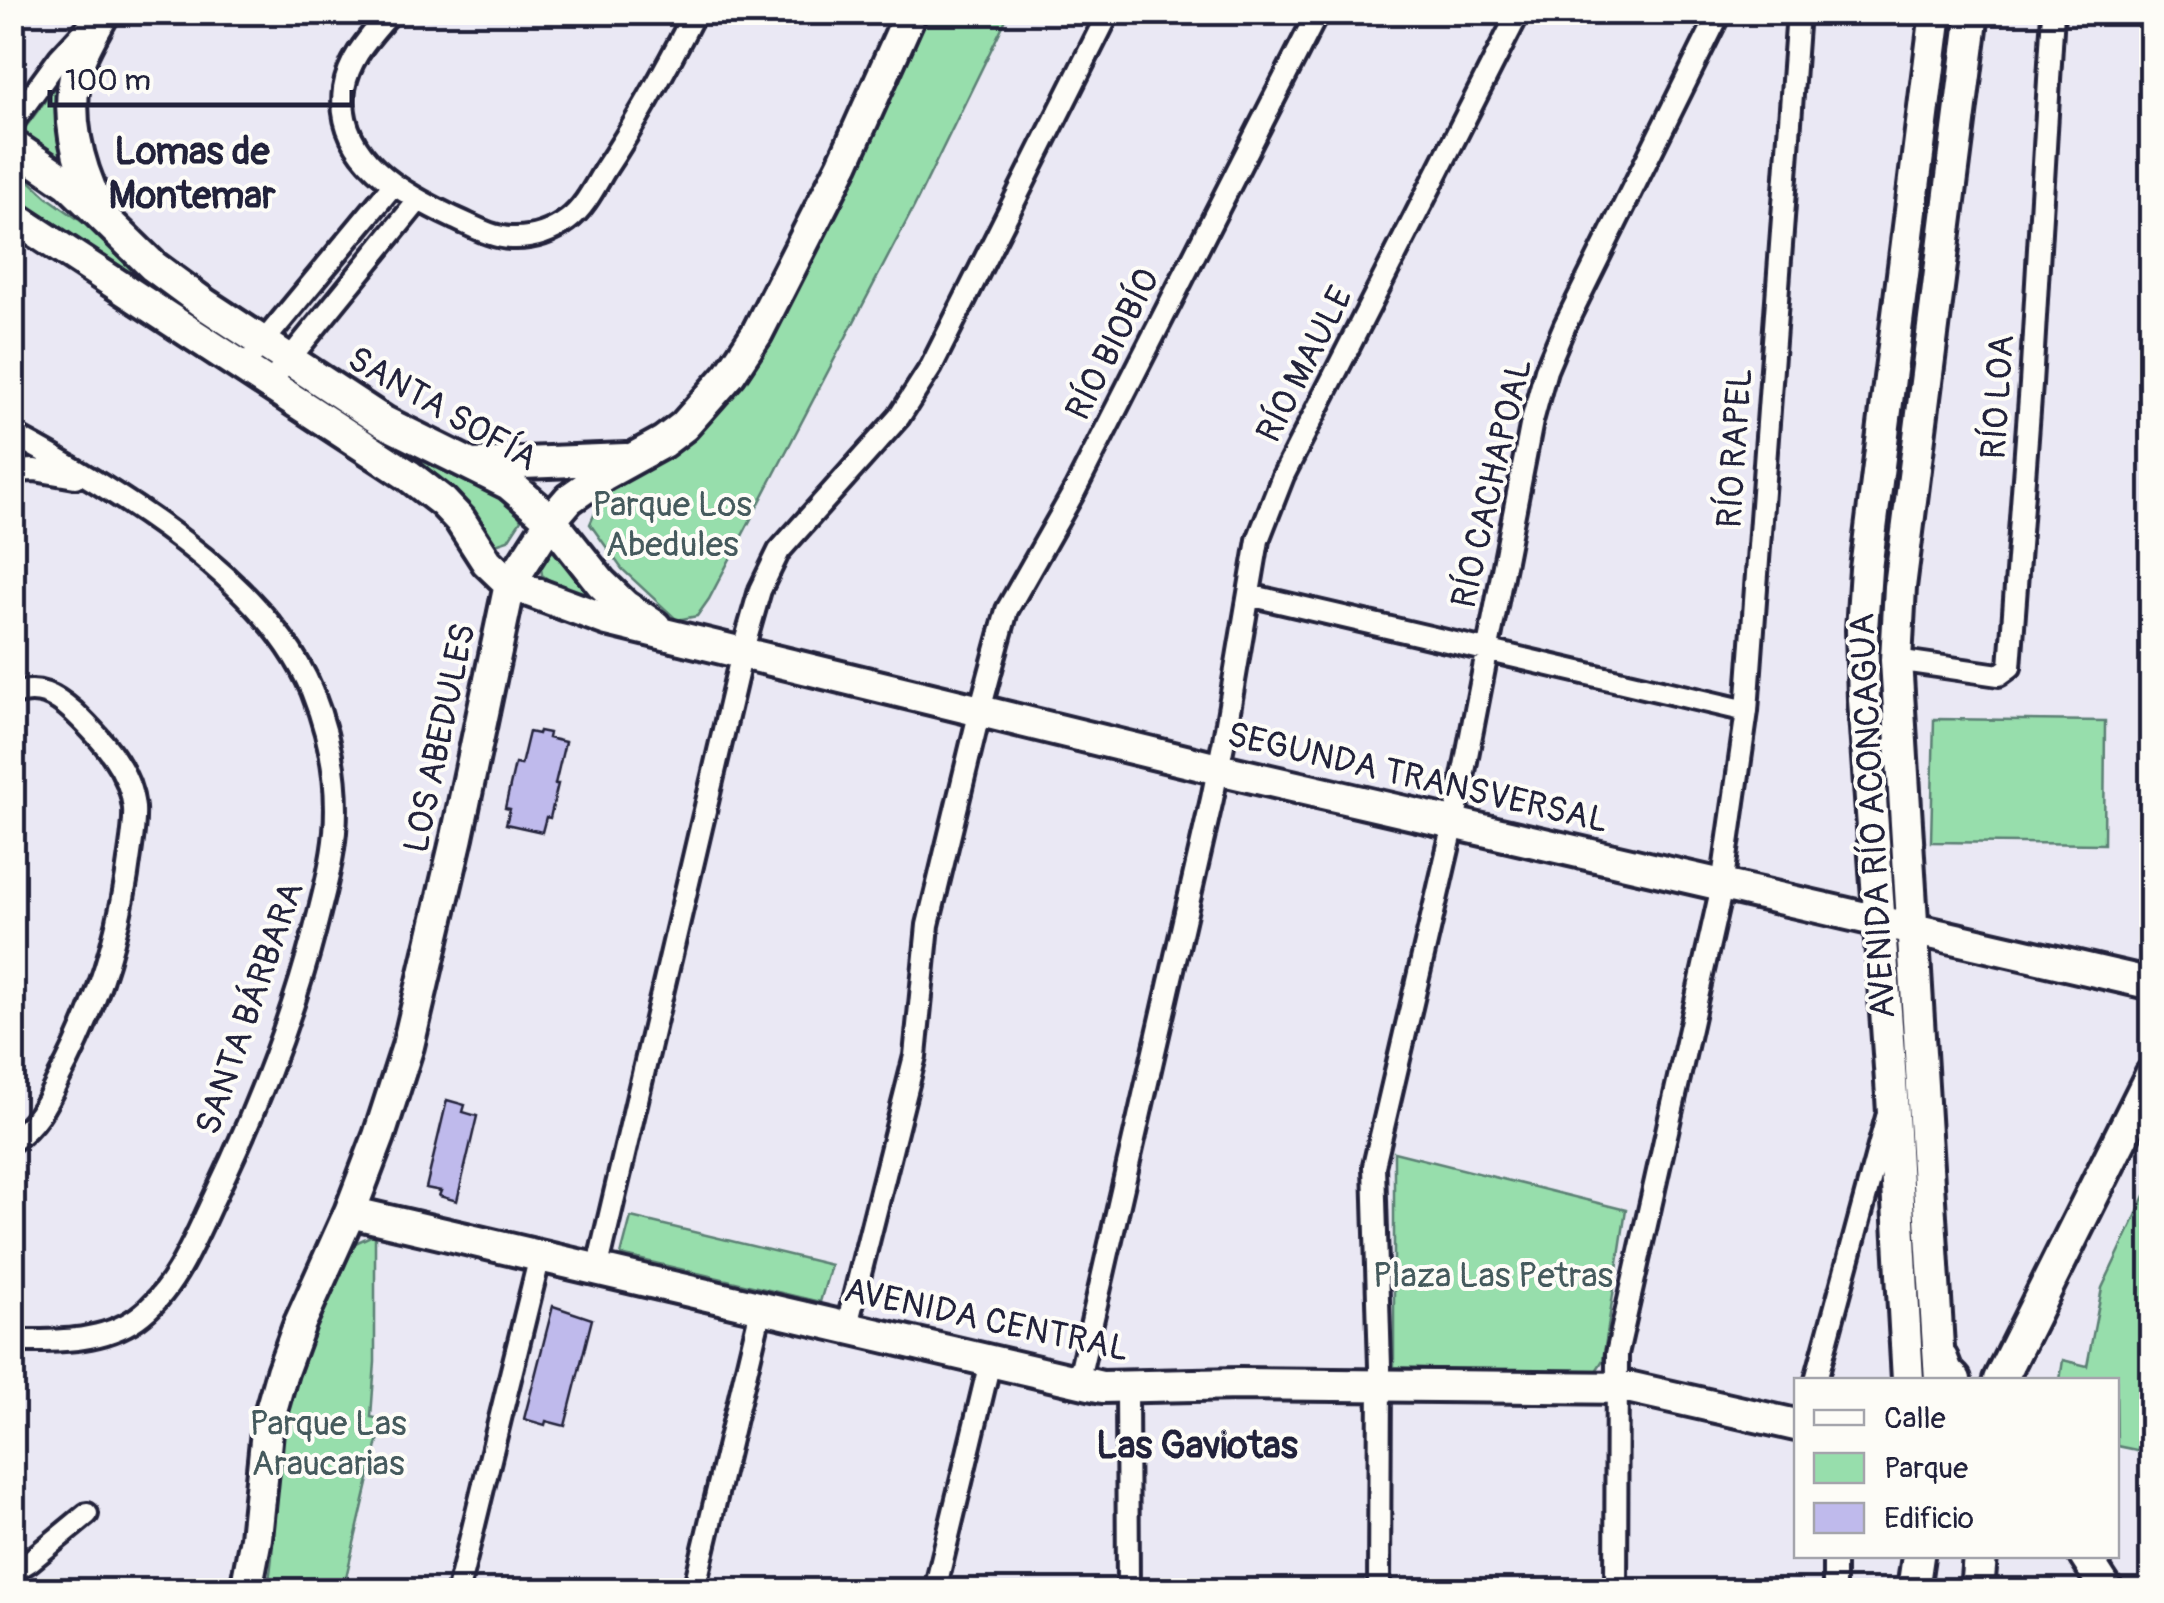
<svg xmlns="http://www.w3.org/2000/svg" width="2164" height="1603" font-family="Pangolin,sans-serif">
<style>
.green{fill:#97deac;stroke:#5c8074;stroke-width:2.5}
.building{fill:#bfbaec;stroke:#22223b;stroke-width:2.5}
.lines{fill:none;stroke-linecap:round;stroke-linejoin:round}
.street-casing{stroke:#22223b;stroke-width:28}
.secondary-casing{stroke:#22223b;stroke-width:38}
.primary-casing{stroke:#22223b;stroke-width:40}
.street{stroke:#fdfcf7;stroke-width:20}
.secondary{stroke:#fdfcf7;stroke-width:30}
.primary{stroke:#fdfcf7;stroke-width:32}
.labels{text-anchor:middle;stroke-width:8;stroke-linejoin:round;paint-order:stroke}
.street-label{font-size:35px;fill:#22223b;stroke:#fdfcf7}
.park-label{font-size:35px;fill:#455a5d;stroke:#fdfcf7}
.neighbourhood-label{font-size:38px;font-weight:bold;fill:#22223b;stroke:#fdfcf7}
</style>
<rect width="100%" height="100%" fill="#eae8f4"/>
<filter id="ink" filterUnits="userSpaceOnUse"><feTurbulence type="fractalNoise" baseFrequency=".01" numOctaves="2"/><feDisplacementMap in="SourceGraphic" scale="20" xChannelSelector="R" yChannelSelector="G"/><feConvolveMatrix kernelMatrix="1 2 1 2 8 2 1 2 1" color-interpolation-filters="sRGB"/></filter>
<g filter="url(#ink)">
<path class="green" d="M 924,13 L 1009,13 L 914,207 L 709,599 L 697,616 L 677,620 L 622,569 L 590,524 L 602,497 L 765,339 L 813,259 L 849,186 Z
M 1949,13 L 1960,13 L 1887,587 L 1905,908 L 1889,902 L 1878,704 L 1877,579 Z
M 72,65 L 78,175 L 22,132 Z
M 21,173 L 47,197 L 89,227 L 144,278 L 231,335 L 231,343 L 13,203 L 12,177 Z
M 303,380 L 481,479 L 513,504 L 521,520 L 508,540 L 492,545 L 298,390 Z
M 559,546 L 603,604 L 574,598 L 542,575 L 540,560 Z
M 1934,719 L 2105,721 L 2104,844 L 1931,842 Z
M 1394,1152 L 1626,1210 L 1603,1360 L 1594,1374 L 1394,1367 Z
M 2151,1184 L 2151,1453 L 2117,1446 L 2116,1380 L 2060,1380 L 2063,1360 L 2087,1366 L 2102,1288 Z
M 631,1217 L 831,1265 L 820,1302 L 621,1255 Z
M 375,1234 L 375,1362 L 371,1417 L 383,1420 L 343,1590 L 267,1590 C 277,1545 272,1499 276,1453 C 284,1379 321,1312 351,1245 Z"/>
<path class="building" d="M 539,731 L 549,733 L 548,738 L 565,742 L 555,784 L 558,784 L 550,818 L 546,817 L 542,832 L 506,824 L 510,809 L 505,808 L 515,764 L 521,765 L 529,732 L 538,734 Z
M 447,1100 L 465,1105 L 463,1112 L 477,1116 L 457,1201 L 439,1196 L 441,1191 L 426,1188 Z
M 553,1306 L 592,1319 L 565,1426 L 546,1421 L 545,1425 L 524,1419 Z"/>
<g class="lines">
<defs>
<path id="street" d="M 391,12 C 371,36 349,57 344,89 C 335,157 402,193 454,218 C 473,226 490,237 511,238 C 532,239 552,232 568,220 C 584,208 594,188 604,171 C 638,120 667,67 695,12
M 12,123 L 60,57 L 87,28
M 255,352 L 394,184
M 269,384 L 418,201
M 12,434 C 115,489 266,580 312,691 C 330,736 339,784 335,832 C 332,865 323,897 315,929 C 291,1022 256,1111 214,1198 C 195,1238 175,1291 137,1318 C 102,1343 54,1341 12,1341
M 12,471 L 35,470 L 75,477
M 1249,595 L 1747,711
M 1896,660 L 1999,675 L 2010,667 L 2031,384 L 2053,12
M 12,695 C 38,685 55,695 74,712 C 101,738 130,769 134,808 C 135,823 132,840 130,854 C 120,933 96,1010 58,1080 C 46,1104 35,1126 12,1141
M 597,1270 L 742,653 L 760,590 L 779,551 L 899,417 L 931,367 L 1109,12
M 846,1329 L 915,1056 L 928,925 L 980,710 L 1007,610 L 1075,490 L 1318,12
M 1816,1380 L 1887,1117
M 1078,1383 L 1212,799 L 1224,740 L 1258,540 L 1283,476 L 1519,12
M 1127,1388 L 1128,1590
M 12,1572 L 30,1561 L 87,1514
M 458,1590 L 540,1256
M 694,1590 L 761,1309
M 935,1590 L 990,1362
M 1379,1590 L 1380,1367 L 1374,1166 L 1454,823 L 1532,421 L 1546,370 L 1565,325 L 1720,12
M 1616,1590 L 1617,1354 L 1722,886 L 1747,711 L 1798,12
M 1834,1590 L 1834,1556"/>
<path id="secondary" d="M 12,145 L 68,183 L 153,266 L 206,305 L 384,422 L 509,484 L 551,520 L 601,583 L 625,606 L 655,626
M 97,204 C 77,163 65,114 77,68 C 82,49 95,30 104,12
M 12,216 L 408,475 L 443,502 L 460,520 L 487,562 L 510,584 L 607,620 L 1218,769 L 2152,984
M 473,465 L 626,459
M 350,1212 L 1102,1387 L 1240,1384 L 1632,1388 L 1796,1425
M 1908,1380 L 1892,1096 L 1864,700 L 1862,630 L 1866,569 L 1936,12
M 1940,1380 L 1896,660 L 1900,587 L 1973,12
M 2085,1556 L 2107,1590
M 246,1590 L 256,1538 L 268,1421 L 282,1372 L 300,1323 L 350,1212 L 379,1136 L 408,1046 L 457,837 L 510,584 L 551,520 L 569,499 L 605,474 L 663,442 L 684,426 L 730,374 L 757,333 L 843,164 L 911,12
M 1913,1590 L 1918,1556"/>
<path id="primary" d="M 1941,1359 L 1946,1372 L 1954,1380
M 2000,1380 L 2152,1075
M 1977,1590 L 1980,1556"/>
</defs>
<use href="#street" class="street-casing"/>
<use href="#secondary" class="secondary-casing"/>
<use href="#primary" class="primary-casing"/>
<use href="#street" class="street"/>
<use href="#secondary" class="secondary"/>
<use href="#primary" class="primary"/>
</g>
</g>
<g class="labels">
<g class="street-label">
<text transform="translate(1112 344) rotate(-63)" y="12">RÍO BIOBÍO</text>
<text transform="translate(1304 364) rotate(-63)" y="12">RÍO MAULE</text>
<text transform="translate(1997 397) rotate(-86)" y="12">RÍO LOA</text>
<text transform="translate(443 408) rotate(30)" y="12">SANTA SOFÍA</text>
<text transform="translate(1734 448) rotate(-86)" y="12">RÍO RAPEL</text>
<text transform="translate(1491 483) rotate(-77)" y="12">RÍO CACHAPOAL</text>
<text transform="translate(439 738) rotate(-78)" y="12">LOS ABEDULES</text>
<text transform="translate(1418 777) rotate(13)" y="12">SEGUNDA TRANSVERSAL</text>
<text transform="translate(1872 816) rotate(-93)" y="12">AVENIDA RÍO ACONCAGUA</text>
<text transform="translate(249 1008) rotate(-71)" y="12">SANTA BÁRBARA</text>
<text transform="translate(987 1319) rotate(12)" y="12">AVENIDA CENTRAL</text>
</g>
<g class="park-label">
<text x="672" y="516">Parque Los<tspan x="672" dy="40">Abedules</tspan></text>
<text x="1493" y="1287">Plaza Las Petras</text>
<text x="328" y="1435">Parque Las<tspan x="328" dy="40">Araucarias</tspan></text>
</g>
<g class="neighbourhood-label">
<text x="192" y="164">Lomas de<tspan x="192" dy="44">Montemar</tspan></text>
<text x="1197" y="1458">Las Gaviotas</text>
</g>
</g>
<rect width="2164" height="1603" fill="none" stroke="#fdfcf7" stroke-width="50"/>
<rect x="25" y="25" width="2114" height="1553" fill="none" stroke="#22223b" stroke-width="4" filter="url(#ink)"/>
<rect x="1794" y="1378" width="325" height="180" fill="#fdfcf7" stroke="#a5a5ac" stroke-width="2.5"/>
<rect x="1814" y="1410" width="50" height="15" fill="#fdfcf7" stroke="#a5a5ac" stroke-width="2.5"/>
<text x="1884" y="1428" font-size="30" fill="#22223b">Calle</text>
<rect x="1814" y="1453" width="50" height="30" fill="#97deac" stroke="#a5a5ac" stroke-width="2.5"/>
<text x="1884" y="1478" font-size="30" fill="#22223b">Parque</text>
<rect x="1814" y="1503" width="50" height="30" fill="#bfbaec" stroke="#a5a5ac" stroke-width="2.5"/>
<text x="1884" y="1528" font-size="30" fill="#22223b">Edificio</text>
<path d="M50 90v15h302v-15" fill="none" stroke="#22223b" stroke-width="5"/>
<text x="65" y="90" font-size="30" fill="#22223b" stroke="#fdfcf7" stroke-width="8" paint-order="stroke">100 m</text>
</svg>
